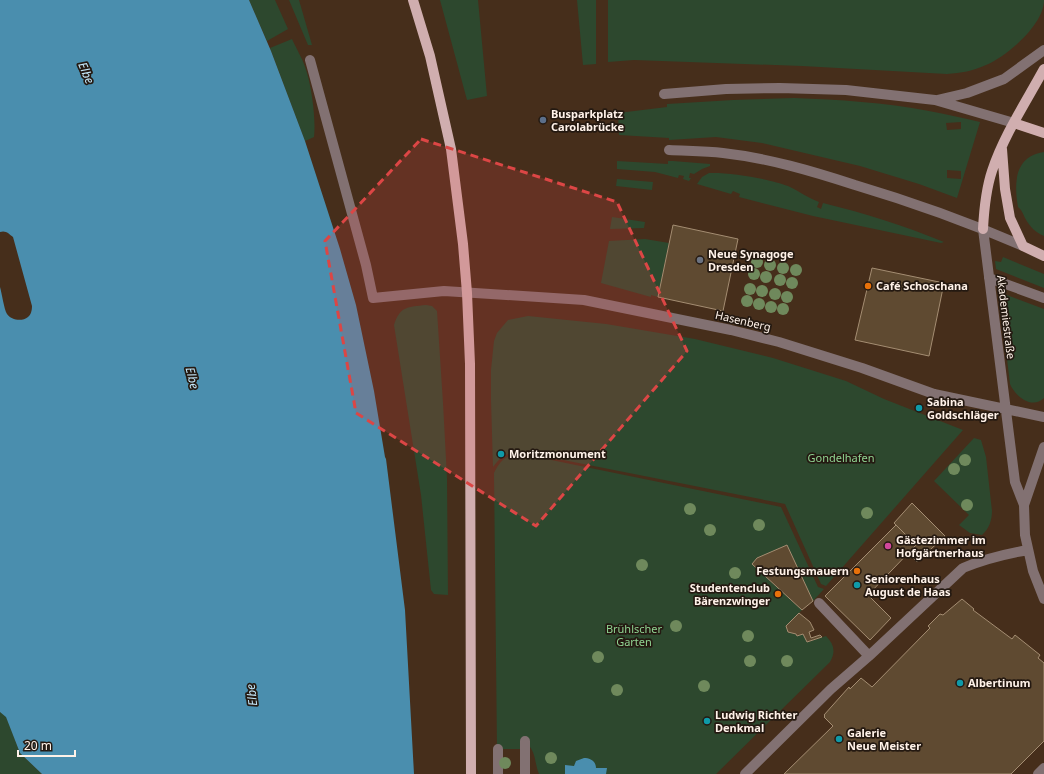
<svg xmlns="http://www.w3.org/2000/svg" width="1044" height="774" font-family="'Noto Sans',sans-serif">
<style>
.green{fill:#2d482e;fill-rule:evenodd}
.water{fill:#4a8eae}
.building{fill:#5f4a31;stroke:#a48d72}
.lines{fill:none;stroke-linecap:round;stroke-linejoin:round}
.minor{stroke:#827172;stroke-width:10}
.major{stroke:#d0aeaf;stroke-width:10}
.tree{fill:#6f895c}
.marked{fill:#dc4645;fill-opacity:0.2;stroke:#dc4645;stroke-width:3;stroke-dasharray:8 5;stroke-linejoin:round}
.service-dot{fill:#5c6f8a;stroke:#241911;stroke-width:1.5}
.worship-dot{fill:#6b7280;stroke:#241911;stroke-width:1.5}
.food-dot{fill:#e8710a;stroke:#241911;stroke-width:1.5}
.culture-dot{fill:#0f9aa8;stroke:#241911;stroke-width:1.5}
.hotel-dot{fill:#d1479c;stroke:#241911;stroke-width:1.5}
.labels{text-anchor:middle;stroke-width:3.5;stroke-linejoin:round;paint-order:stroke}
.poi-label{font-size:11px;font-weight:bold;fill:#fff2e9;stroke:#241911;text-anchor:start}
.street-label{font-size:11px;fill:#fff2e9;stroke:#241911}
.park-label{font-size:11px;fill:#90d492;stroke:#241911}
.water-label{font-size:12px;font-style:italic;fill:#c5e9fc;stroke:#241911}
</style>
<rect width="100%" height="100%" fill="#462e1b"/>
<path class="green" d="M 249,0 L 275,0 L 288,29 L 267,41 Z
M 289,0 L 299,0 L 312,45 L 308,45 Z
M 440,0 L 478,0 L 487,96 L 467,100 Z
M 577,0 L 596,0 L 596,64 L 583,65 Z
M 608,0 L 1044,0 C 1044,25 1007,56 986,65 C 973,71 961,73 947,74 L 802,66 L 634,60 L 608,62 Z
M 292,39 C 297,50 304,61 307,73 C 312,90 316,120 314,137 L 305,141 L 270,48 Z
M 794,98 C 839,100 884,102 929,111 C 946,114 963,118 980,122 L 957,198 L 919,184 L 860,166 L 762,143 L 716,137 L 669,140 L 669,138 L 619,135 L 618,113 L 667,107 L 667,104 L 733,100 ZM 961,122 L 961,129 L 947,130 L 946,123 ZM 947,170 L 961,171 L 961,179 L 947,178 Z
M 1044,152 L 1044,236 C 1035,232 1030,227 1025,218 C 1023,214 1022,210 1018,207 C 1014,184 1014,156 1044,152 Z
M 617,161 L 668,164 L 668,161 L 673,161 L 710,164 L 710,166 L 702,169 L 694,174 L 690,173 L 689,178 L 691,178 L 689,181 L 683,179 L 684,176 L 679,175 L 678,178 L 655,172 L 617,169 Z
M 709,173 C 729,172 770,179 788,186 C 799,191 808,198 819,202 L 817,207 L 821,209 L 823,203 C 864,213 905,226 944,242 L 941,243 L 813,216 L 739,197 L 740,194 L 733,191 L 731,194 L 697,184 L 702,177 Z
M 617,179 L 653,182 L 652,190 L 616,186 Z
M 612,217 L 645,222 L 644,228 L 610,229 Z
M 645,239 L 669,243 L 658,297 L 651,295 L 651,297 L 601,283 L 609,241 Z
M 1003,257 L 1044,274 L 1044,288 L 996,269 L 995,261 L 1001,262 Z
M 999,292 L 1044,309 L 1044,398 C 1032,410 1015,396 1010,384 Z
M 426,305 L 432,306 L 437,311 L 443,403 L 447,478 L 448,595 L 434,594 L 431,590 L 421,495 L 394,325 C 400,306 408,307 426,305 Z
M 528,316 L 606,324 L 695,339 L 773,358 L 846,381 L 884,399 L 963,430 L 826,586 L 821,584 L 785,504 L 518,451 C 505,454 501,456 493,467 L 491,400 L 491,370 L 494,341 L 497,333 L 508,320 Z
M 974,438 L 981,440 L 986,457 L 992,511 C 992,520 989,529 982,535 L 970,533 L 959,525 L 969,515 L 934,481 Z
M 517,453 L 781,507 L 818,587 L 824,589 L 813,601 L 787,546 L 752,564 L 802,610 L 786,626 L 788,632 L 796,634 L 797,636 L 803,634 L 808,642 L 826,636 C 834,644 836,652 830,662 L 716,774 L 539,774 C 535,765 536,755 530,747 L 522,749 L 497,749 L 494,473 C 499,462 505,456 517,453 Z
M 0,712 L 6,716 L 20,753 L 42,774 L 0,774 Z"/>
<path class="water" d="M 0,0 L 249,0 L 271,51 L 305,141 L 340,249 L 356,305 L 374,391 L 385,457 L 386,459 L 405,610 L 414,774 L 42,774 L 20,753 L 6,717 L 0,712 L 0,287 C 2,294 4,309 7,314 C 11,320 22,322 28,317 C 31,315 32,310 32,306 L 13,237 C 9,234 6,230 0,232 Z
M 584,758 C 590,758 596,761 596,768 L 607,768 L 606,774 L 565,774 L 565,765 L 574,766 L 576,761 Z"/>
<path class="building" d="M 673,225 L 738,239 L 723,311 L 658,297 Z
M 872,268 L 944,283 L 929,356 L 855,340 Z
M 912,503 L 945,536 L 917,562 L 908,553 L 916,545 L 894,523 Z
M 896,525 L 916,545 L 868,595 L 891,618 L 870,640 L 825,596 Z
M 787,545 L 813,601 L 802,610 L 752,564 L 757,558 Z
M 962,599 L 974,609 L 973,610 L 1012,639 L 1015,635 L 1040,655 L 1038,658 L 1044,663 L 1044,741 L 1011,774 L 784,774 L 833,726 L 824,717 L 825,716 L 824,715 L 849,687 L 850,689 L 861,678 L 872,687 L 930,628 L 928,626 L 940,614 L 943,615 Z
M 799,613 L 810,622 L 814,630 L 809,632 L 811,638 L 820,635 L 822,637 L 807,642 L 803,634 L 797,636 L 796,634 L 788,632 L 786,626 Z"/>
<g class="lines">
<path class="minor" d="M 310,60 L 366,265 L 373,298 L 444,291 L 584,300 L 731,330 L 779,342 L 862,368 L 934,394 L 1044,417
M 664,94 L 726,89 L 780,88 L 846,90 L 935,100 L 1014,123
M 937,100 L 967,93 L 1004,79 L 1044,50
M 669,150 C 687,151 705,151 723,153 C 768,158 812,171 855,185 C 912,202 968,222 1023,246
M 983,229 L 1015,482 L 1024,505
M 989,278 L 1044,298
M 1044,447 L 1024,505 L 1025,535 L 1033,571 L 1044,599
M 819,603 L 869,656 L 963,568 C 984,559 1005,554 1028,550
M 498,774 L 498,749
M 525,774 L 525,741
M 745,774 L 831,689 L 869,656
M 1038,774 L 1044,768"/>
<path class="major" d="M 413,0 L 430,56 L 451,149 L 463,244 L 467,293 L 470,364 L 471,774
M 1014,123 L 1044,133
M 1002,149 L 1005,189 L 1010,218 L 1023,246 L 1044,256
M 983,229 C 984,210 986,189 992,171 C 1004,135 1026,102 1044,69"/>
</g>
<g class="tree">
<circle cx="757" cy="262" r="6"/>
<circle cx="770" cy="265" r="6"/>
<circle cx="783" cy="268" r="6"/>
<circle cx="796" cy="270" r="6"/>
<circle cx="754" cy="274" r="6"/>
<circle cx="766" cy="277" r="6"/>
<circle cx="780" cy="280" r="6"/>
<circle cx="792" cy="283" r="6"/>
<circle cx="750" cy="289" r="6"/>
<circle cx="762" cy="291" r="6"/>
<circle cx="775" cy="294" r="6"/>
<circle cx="787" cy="297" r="6"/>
<circle cx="747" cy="301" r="6"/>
<circle cx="759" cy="304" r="6"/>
<circle cx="771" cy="307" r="6"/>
<circle cx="783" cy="309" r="6"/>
<circle cx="965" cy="460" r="6"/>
<circle cx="954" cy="469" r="6"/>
<circle cx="967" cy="505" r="6"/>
<circle cx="690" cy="509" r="6"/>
<circle cx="867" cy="513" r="6"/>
<circle cx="759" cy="525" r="6"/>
<circle cx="710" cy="530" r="6"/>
<circle cx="642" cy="565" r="6"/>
<circle cx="735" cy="573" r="6"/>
<circle cx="676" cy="626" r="6"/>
<circle cx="748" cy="636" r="6"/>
<circle cx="598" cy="657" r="6"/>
<circle cx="750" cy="661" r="6"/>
<circle cx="787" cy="661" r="6"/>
<circle cx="704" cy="686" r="6"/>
<circle cx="617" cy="690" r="6"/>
<circle cx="551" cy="758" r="6"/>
<circle cx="505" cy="763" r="6"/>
</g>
<path class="marked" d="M 421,139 L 617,202 L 687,351 L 536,526 L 356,413 L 325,241 Z"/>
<circle class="service-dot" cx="543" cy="120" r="4"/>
<circle class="worship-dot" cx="700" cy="260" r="4"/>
<g class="food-dot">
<circle cx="868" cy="286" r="4"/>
<circle cx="857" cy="571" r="4"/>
<circle cx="778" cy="594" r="4"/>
</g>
<g class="culture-dot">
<circle cx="919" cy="408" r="4"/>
<circle cx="501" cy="454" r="4"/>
<circle cx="857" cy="585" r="4"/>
<circle cx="960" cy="683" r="4"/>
<circle cx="707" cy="721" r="4"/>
<circle cx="839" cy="739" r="4"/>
</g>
<circle class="hotel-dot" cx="888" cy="546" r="4"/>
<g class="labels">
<g class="poi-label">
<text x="551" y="118">Busparkplatz<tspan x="551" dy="13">Carolabrücke</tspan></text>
<text x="708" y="258">Neue Synagoge<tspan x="708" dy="13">Dresden</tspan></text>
<text x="876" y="290">Café Schoschana</text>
<text x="927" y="406">Sabina<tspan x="927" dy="13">Goldschläger</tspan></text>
<text x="509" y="458">Moritzmonument</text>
<text x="896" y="544">Gästezimmer im<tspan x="896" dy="13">Hofgärtnerhaus</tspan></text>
<text x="849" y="575" text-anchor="end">Festungsmauern</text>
<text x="865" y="583">Seniorenhaus<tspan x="865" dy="13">August de Haas</tspan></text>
<text x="770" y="592" text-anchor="end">Studentenclub<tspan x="770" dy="13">Bärenzwinger</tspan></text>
<text x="968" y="687">Albertinum</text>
<text x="715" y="719">Ludwig Richter<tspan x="715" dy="13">Denkmal</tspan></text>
<text x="847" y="737">Galerie<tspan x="847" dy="13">Neue Meister</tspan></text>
</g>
<g class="street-label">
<text transform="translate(1006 317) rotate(83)" y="4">Akademiestraße</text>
<text transform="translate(743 321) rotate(13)" y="4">Hasenberg</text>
</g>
<g class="park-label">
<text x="841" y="462">Gondelhafen</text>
<text x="634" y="633">Brühlscher<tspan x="634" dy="13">Garten</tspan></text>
</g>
<g class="water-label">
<text transform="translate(86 73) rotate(67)" y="4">Elbe</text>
<text transform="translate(192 378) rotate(76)" y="4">Elbe</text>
<text transform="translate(252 695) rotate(-97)" y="4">Elbe</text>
</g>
</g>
<path d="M18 750v6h57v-6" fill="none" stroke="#fff2e9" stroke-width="2"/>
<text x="24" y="750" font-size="12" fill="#fff2e9" stroke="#241911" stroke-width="3" paint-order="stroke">20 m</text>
</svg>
